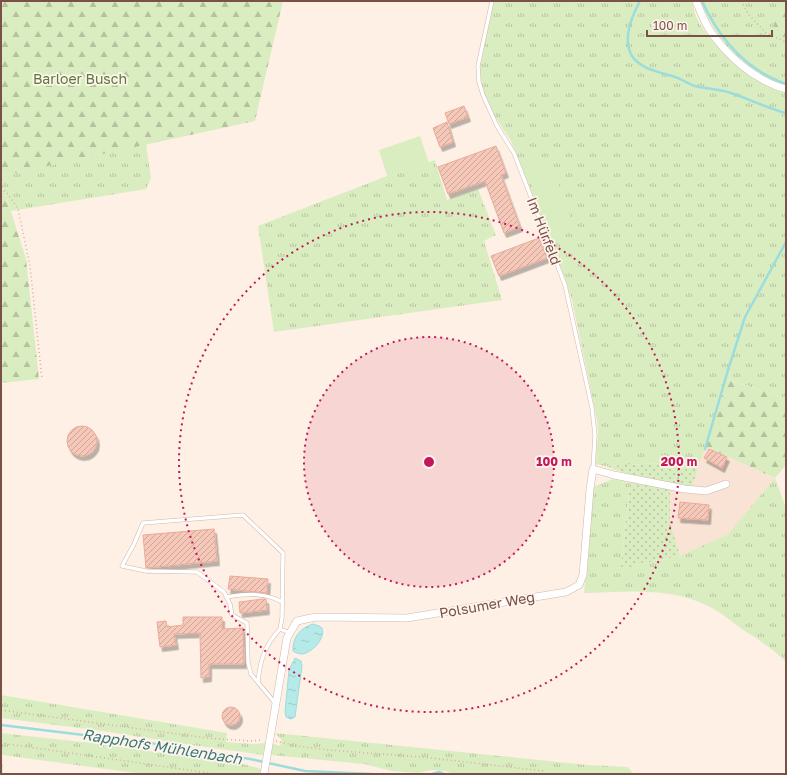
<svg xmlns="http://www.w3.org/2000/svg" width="787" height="775" font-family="'Golos Text',sans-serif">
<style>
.residential{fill:#f9e3d4}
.grass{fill:url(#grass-tufts)}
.forest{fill:url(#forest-firs)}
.park{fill:#daedc1}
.garden{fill:url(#garden-dots)}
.water{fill:url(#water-ripples);stroke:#9bdddd}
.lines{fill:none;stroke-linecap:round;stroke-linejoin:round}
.stream{stroke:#9bdddd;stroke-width:2.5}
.building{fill:url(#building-hatch);stroke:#eaab98;filter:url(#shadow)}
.service-casing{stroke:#d3b7ab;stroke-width:4.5}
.minor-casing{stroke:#d3b7ab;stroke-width:8}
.path{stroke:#dcab9c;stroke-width:1.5;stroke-dasharray:1 3;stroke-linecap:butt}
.service{stroke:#fff;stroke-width:3.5}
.minor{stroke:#fff;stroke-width:7}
.ring{fill:none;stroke:#c2185b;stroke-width:2;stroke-dasharray:2 4}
.labels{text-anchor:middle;stroke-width:3.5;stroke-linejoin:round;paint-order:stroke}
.park-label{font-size:14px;fill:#587a3b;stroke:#fff5ec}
.street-label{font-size:14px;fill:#795147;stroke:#fff5ec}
.water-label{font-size:15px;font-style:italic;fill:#367879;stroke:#fff5ec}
.centre{fill:#c2185b;stroke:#fff5ec;stroke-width:2}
.ring-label{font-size:12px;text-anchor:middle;font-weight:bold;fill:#c2185b;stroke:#fff5ec;stroke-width:3.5;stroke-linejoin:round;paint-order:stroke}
</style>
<defs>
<pattern id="grass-tufts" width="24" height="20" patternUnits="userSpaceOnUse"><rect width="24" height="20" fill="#daedc1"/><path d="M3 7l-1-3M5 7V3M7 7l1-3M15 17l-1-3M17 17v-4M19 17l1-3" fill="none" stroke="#b6c29f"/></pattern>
<pattern id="forest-firs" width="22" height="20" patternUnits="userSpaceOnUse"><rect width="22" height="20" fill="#daedc1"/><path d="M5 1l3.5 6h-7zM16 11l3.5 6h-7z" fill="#b6c29f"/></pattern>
<pattern id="garden-dots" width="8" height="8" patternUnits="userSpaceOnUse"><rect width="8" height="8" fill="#daedc1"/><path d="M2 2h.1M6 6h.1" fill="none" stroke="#b6c29f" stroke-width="1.8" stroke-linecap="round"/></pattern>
<pattern id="water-ripples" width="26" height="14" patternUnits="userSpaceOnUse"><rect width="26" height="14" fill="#b6eae9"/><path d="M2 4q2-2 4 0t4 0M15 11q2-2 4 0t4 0" fill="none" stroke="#a0cac9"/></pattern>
<pattern id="building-hatch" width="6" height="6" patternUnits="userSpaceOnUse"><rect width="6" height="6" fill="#f6c8b9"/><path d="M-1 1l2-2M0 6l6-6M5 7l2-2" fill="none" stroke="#cca598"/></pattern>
<filter id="shadow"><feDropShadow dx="2.5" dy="4.5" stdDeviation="0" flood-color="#0004"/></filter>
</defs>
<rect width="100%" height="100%" fill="#fef0e4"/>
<path class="residential" d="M 704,446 L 775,478 L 728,534 L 680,556 L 670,522 L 670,484 L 692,487 Z"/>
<path class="grass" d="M 494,1 L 692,1 C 694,8 695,16 699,22 C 711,45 747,77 771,88 C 776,90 781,91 786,92 L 786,398 L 727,379 L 700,461 L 604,466 L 596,464 L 598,430 L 597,420 L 572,300 L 564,276 L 521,165 L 511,141 L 492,112 L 483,92 L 480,73 L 480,67 Z
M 700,1 L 786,1 L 786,87 C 779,84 772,81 766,78 C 735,61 713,32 700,1 Z
M 146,144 L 151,178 L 146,189 L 11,211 L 1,180 L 1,176 Z
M 435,160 L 447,200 L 478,189 L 496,235 L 484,241 L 502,300 L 274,332 L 258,226 L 387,176 Z
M 775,478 L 786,508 L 786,662 C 775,650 759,640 745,631 C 733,623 722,613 710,607 C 671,586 625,592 584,593 L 593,487 L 613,479 L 630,483 L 621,568 L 680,556 L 728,534 Z
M 1,695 L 227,733 L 226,742 L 253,744 L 266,743 L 263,755 L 185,744 L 103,731 L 1,718 Z
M 1,733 L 91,743 L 243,764 L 261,769 L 260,774 L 143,774 L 2,755 L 3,774 L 1,774 Z
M 275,733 L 588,765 L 628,767 L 634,774 L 452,774 L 446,771 L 431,770 L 418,773 L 392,771 L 364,764 L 271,755 L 272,743 L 280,746 L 282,740 Z"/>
<path class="forest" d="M 1,1 L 283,1 L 255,121 L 1,176 Z
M 786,2 L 786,38 L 773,33 L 776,14 Z
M 1,180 L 26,259 L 39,379 L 1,383 Z
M 727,379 L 786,398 L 786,465 L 775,478 L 704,446 Z"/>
<path class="park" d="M 420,136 L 429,163 L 387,176 L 379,150 Z
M 549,156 L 574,228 L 550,236 L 525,165 Z"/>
<path class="garden" d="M 700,461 L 692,487 L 670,484 L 670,522 L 680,556 L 621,568 L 631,475 L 604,466 Z"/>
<path class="water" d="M 313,624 L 319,626 L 322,628 C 326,638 312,653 302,654 C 299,654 296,653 293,651 C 292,638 300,628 313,624 Z
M 295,658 L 301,661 L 302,666 L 295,717 L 291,719 L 286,717 L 285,712 L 289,670 Z"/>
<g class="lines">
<path class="stream" d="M 640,1 C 632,16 622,40 632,56 C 641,70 661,72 675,77 C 682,79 688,84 695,86 C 707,89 719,89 731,93 C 749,99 767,108 786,113
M 702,1 C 719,38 746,70 786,84
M 705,449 L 728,370 L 745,317 L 786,242
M 1,725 L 150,743 L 250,759 L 305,771 L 371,774
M 432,774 L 439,772 L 444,774"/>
</g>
<path class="building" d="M 464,106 L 468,117 L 449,124 L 445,113 Z
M 447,122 L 453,142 L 440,147 L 433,128 Z
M 496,146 L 506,173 L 501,175 L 520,227 L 504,233 L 485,181 L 448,194 L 438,167 Z
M 539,238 L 547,258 L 499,276 L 491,256 Z
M67 441a15 15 0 1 1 30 0a15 15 0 1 1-30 0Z
M 709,449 L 727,457 L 722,468 L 704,458 Z
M 680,502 L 709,505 L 708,520 L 678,518 Z
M 214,529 L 217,561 L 146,568 L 143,535 Z
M 230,576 L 268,579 L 267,593 L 228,589 Z
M 263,599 L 266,599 L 267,610 L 240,613 L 239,602 Z
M 183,617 L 222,617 L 222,629 L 243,628 L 244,664 L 209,664 L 209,677 L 201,678 L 200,633 L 174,634 L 176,645 L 160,647 L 157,622 L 166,621 L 167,627 L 183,625 Z
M222 716a9 9 0 1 1 18 0a9 9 0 1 1-18 0Z"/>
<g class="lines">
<defs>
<path id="service" d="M 492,1 L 478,66 L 479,82 L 483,95 L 497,126 L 514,153 L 565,285 L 592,408 L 595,435 L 593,469
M 226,597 C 246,594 264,592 282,602
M 258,682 C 260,660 265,645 280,629
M 275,703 L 251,674 L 248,662 L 247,623 L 232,615 L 230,604 L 224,592 L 197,572 L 146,571 L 122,566 L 134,544 L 143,523 L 243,515 L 283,553 L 282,618 L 280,629 L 290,633"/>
<path id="minor" d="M 696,1 C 700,10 704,21 709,29 C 726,55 755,81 786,89
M 264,774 L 287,638 L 297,621 L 316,617 L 407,618 L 566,592 L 579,585 L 583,575 L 590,489 L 593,469 L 614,475 L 685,489 L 706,491 L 726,484"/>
</defs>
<use href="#service" class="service-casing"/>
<use href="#minor" class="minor-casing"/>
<path class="path" d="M 741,1 L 749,15 L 766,33 L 786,42
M 1,188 L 8,194 L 18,209 L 30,266 L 42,379
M 1,710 L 207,738 L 250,741 L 263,740
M 276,741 L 297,746 L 328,750 L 422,757 L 544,771
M 1,743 L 216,774"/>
<use href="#service" class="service"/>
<use href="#minor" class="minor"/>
</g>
<circle cx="429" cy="462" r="125" fill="#c2185b" fill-opacity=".12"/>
<g class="ring">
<circle cx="429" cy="462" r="125"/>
<circle cx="429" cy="462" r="250"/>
</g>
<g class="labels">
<g class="park-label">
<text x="80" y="84">Barloer Busch</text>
</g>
<g class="street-label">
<text transform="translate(544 231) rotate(69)" y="5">Im Hürfeld</text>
<text transform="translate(487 605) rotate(-10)" y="5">Polsumer Weg</text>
</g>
<g class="water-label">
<text transform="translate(162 747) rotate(9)" y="5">Rapphofs Mühlenbach</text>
</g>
</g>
<circle cx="429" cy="462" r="6" class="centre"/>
<g class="ring-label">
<text x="554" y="466">100 m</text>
<text x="679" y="466">200 m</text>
</g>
<rect width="787" height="775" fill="none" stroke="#795147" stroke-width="4"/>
<path d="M647 30v6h125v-6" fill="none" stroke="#795147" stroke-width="2"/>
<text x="653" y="30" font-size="12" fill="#795147" stroke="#fff5ec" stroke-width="3" paint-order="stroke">100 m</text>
</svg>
